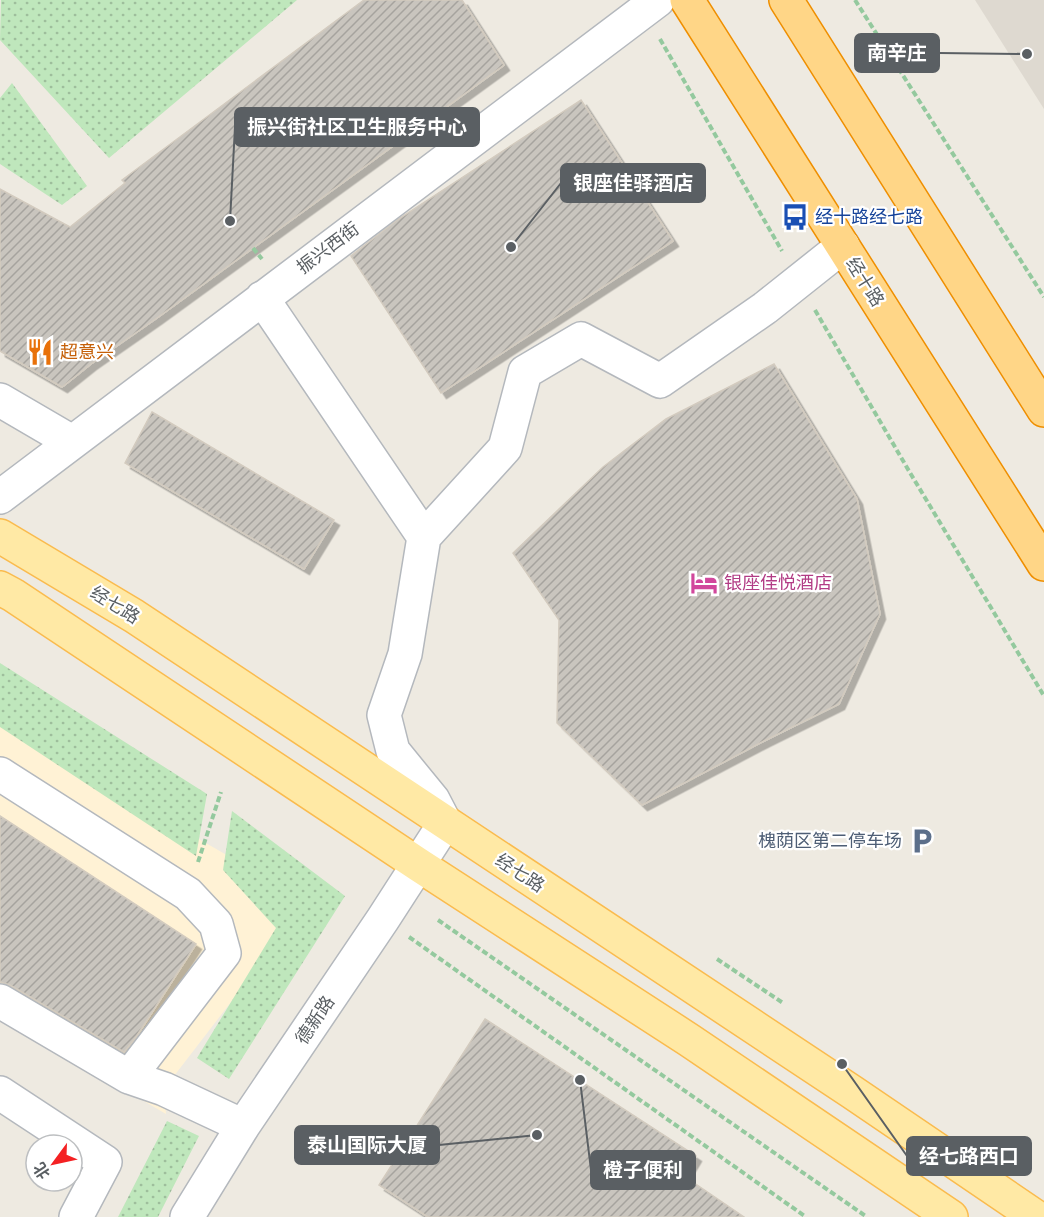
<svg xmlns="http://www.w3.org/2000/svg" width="1044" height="1217" font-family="'Public Sans','Noto Sans SC',sans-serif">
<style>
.commercial{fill:#fff2d5}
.education{fill:#ded9d0}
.park{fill:url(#park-dots)}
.building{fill:url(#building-hatch);stroke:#d3cbbf;stroke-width:1.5;filter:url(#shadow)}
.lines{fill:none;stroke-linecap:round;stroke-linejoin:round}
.minor-casing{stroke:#b4b8bd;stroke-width:36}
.major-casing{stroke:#fabb4e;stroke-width:36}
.highway-casing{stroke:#ef8f00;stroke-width:36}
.path{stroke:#94c99e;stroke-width:4;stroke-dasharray:6 3;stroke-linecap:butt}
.minor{stroke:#fff;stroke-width:33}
.major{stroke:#ffe9a5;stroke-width:33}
.highway{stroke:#ffd687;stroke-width:33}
.labels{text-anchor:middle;stroke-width:4.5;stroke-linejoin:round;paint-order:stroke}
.transit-label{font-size:18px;fill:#164399;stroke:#fff;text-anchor:start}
.street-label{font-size:18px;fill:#5a5f63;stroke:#fff}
.food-label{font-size:18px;fill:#c56008;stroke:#fff;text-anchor:start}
.hotel-label{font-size:18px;fill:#b23c85;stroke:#fff;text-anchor:start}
.service-label{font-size:18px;fill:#4e5e75;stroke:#fff;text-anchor:end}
.leader{fill:none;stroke:#5a5f63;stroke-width:2}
.callout-dot{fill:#5a5f63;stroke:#fff;stroke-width:2}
.callout{fill:#5a5f63;stroke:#5a5f63;stroke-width:2}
.callout-label{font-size:20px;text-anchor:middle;font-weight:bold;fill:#fff}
</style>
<defs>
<pattern id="park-dots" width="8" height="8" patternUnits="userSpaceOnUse" patternTransform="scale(1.5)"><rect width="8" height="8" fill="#bfe7bc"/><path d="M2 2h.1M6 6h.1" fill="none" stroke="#9ebe9c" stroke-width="1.8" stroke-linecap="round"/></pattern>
<pattern id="building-hatch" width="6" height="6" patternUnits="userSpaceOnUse" patternTransform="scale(1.5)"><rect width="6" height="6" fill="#c9c5be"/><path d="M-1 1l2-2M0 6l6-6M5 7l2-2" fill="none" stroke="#a6a39e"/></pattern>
<filter id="shadow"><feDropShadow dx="5.5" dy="5.5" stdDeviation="0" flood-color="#0004"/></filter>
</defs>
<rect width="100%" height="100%" fill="#eeeae1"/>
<path class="commercial" d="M 0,724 L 308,902 L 164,1089 L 166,1114 L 0,1017 Z"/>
<path class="education" d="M 976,0 L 1044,0 L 1044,109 L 975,0 Z"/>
<path class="park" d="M 1,0 L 297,0 L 109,158 L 0,40 Z
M 12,83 L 87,186 L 62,205 L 0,164 L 0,98 Z
M 0,663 L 207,794 L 196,856 L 0,727 Z
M 232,811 L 345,896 L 229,1079 L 197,1058 L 276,928 L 223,870 Z
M 167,1121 L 199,1136 L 158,1217 L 118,1217 Z"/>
<path class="building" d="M 364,0 L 462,0 L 504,65 L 157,318 L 91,364 L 62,387 L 0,351 L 0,189 L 70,227 L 125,183 L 122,180 Z
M 581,100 L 673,241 L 441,393 L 351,256 L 397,220 Z
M 774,364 L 857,499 L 880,614 L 839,704 L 764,741 L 642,805 L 557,723 L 559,620 L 513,553 L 603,467 L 666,419 Z
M 152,412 L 334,520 L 304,569 L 125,463 Z
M 0,816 L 196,944 L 136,1037 L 124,1052 L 10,985 L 0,982 Z
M 485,1019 L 696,1156 L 684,1176 L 744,1217 L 428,1217 L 379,1185 Z"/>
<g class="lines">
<defs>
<path id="minor" d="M 262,298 L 424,537
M 0,400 L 72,442
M 0,497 L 658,0
M 0,774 L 188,894 L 216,924 L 224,953 L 129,1077
M 0,1001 L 129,1077 L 164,1089 L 243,1126
M 0,1093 L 105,1162 L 76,1217
M 187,1217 L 243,1126 L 383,919 L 445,823 L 433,800 L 393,751 L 384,715 L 405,654 L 424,537 L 505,448 L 525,372 L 581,339 L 660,381 L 765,308 L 843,246"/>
<path id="major" d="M 0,536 L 134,616 L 852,1092 L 1036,1217
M 0,588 L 13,595 L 419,865 L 689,1040 L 951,1217"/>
<path id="highway" d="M 687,0 L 1044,564
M 786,0 L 1044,410"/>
</defs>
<use href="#minor" class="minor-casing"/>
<use href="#major" class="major-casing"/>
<use href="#highway" class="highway-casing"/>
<path class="path" d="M 855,0 L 1044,297
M 660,39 L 782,251
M 253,248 L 262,259
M 815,310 L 909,471 L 1044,696
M 198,862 L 221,792
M 438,920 L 867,1217
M 409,937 L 806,1217
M 717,959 L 783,1003"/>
<use href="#minor" class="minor"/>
<use href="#major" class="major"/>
<use href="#highway" class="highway"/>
</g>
<defs>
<symbol id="bus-bare" viewBox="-9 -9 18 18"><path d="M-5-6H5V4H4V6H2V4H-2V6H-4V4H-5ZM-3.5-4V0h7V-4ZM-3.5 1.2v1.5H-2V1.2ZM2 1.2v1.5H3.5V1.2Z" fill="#1a4fb4" stroke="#fff" stroke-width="2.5" paint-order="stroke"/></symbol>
<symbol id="restaurant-bare" viewBox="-9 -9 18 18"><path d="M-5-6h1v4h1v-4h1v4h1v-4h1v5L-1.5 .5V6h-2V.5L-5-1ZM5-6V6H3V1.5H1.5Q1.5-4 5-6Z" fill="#e8710a" stroke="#fff" stroke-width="2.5" paint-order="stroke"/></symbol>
<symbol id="hotel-bare" viewBox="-9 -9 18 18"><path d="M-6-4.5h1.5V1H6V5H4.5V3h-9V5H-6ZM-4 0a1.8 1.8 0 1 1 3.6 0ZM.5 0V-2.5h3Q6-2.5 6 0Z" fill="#d1479c" stroke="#fff" stroke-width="2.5" paint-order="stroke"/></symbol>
<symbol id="parking-bare" viewBox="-9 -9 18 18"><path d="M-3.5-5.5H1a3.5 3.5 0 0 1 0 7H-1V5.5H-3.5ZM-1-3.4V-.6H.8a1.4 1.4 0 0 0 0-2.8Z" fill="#5c6f8a" stroke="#fff" stroke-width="2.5" paint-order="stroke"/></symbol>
</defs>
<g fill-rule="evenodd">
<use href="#bus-bare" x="776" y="198" width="38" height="38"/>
<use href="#restaurant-bare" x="21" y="333" width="38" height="38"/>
<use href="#hotel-bare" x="685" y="564" width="38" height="38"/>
<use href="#parking-bare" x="903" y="822" width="38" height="38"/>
</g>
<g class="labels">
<g class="transit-label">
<text x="815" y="223">经十路经七路</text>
</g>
<g class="street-label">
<text transform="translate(328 248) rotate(-37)" y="6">振兴西街</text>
<text transform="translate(865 282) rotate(58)" y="6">经十路</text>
<text transform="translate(115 605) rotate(32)" y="6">经七路</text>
<text transform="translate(520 873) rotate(33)" y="6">经七路</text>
<text transform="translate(315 1020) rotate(-56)" y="6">德新路</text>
</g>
<g class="food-label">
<text x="60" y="358">超意兴</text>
</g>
<g class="hotel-label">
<text x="724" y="589">银座佳悦酒店</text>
</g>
<g class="service-label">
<text x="902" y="847">槐荫区第二停车场</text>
</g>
</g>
<path class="leader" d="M1027 54L939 53M230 221L235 127M511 247L561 183M537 1135L439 1145M842 1064L907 1156M580 1080L591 1170"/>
<g class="callout-dot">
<circle cx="1027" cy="54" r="6"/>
<circle cx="230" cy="221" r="6"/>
<circle cx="511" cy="247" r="6"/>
<circle cx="537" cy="1135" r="6"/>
<circle cx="842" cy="1064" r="6"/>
<circle cx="580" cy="1080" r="6"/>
</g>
<g class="callout">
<rect x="855" y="34" width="84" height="38" rx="6"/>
<rect x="235" y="108" width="244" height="38" rx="6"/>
<rect x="561" y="164" width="144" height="38" rx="6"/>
<rect x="295" y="1126" width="144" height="38" rx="6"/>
<rect x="907" y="1137" width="124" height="38" rx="6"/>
<rect x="591" y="1151" width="104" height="38" rx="6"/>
</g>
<g class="callout-label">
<text x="897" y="60">南辛庄</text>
<text x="357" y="134">振兴街社区卫生服务中心</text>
<text x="633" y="190">银座佳驿酒店</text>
<text x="367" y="1152">泰山国际大厦</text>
<text x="969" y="1163">经七路西口</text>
<text x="643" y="1177">橙子便利</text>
</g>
<g transform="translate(54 1163) rotate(237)"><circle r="28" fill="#ffffff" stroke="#bdbfc1" stroke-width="1.5"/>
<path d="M0-4.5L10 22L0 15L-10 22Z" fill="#f42123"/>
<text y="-9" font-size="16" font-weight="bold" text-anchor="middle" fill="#5a5f63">北</text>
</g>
</svg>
